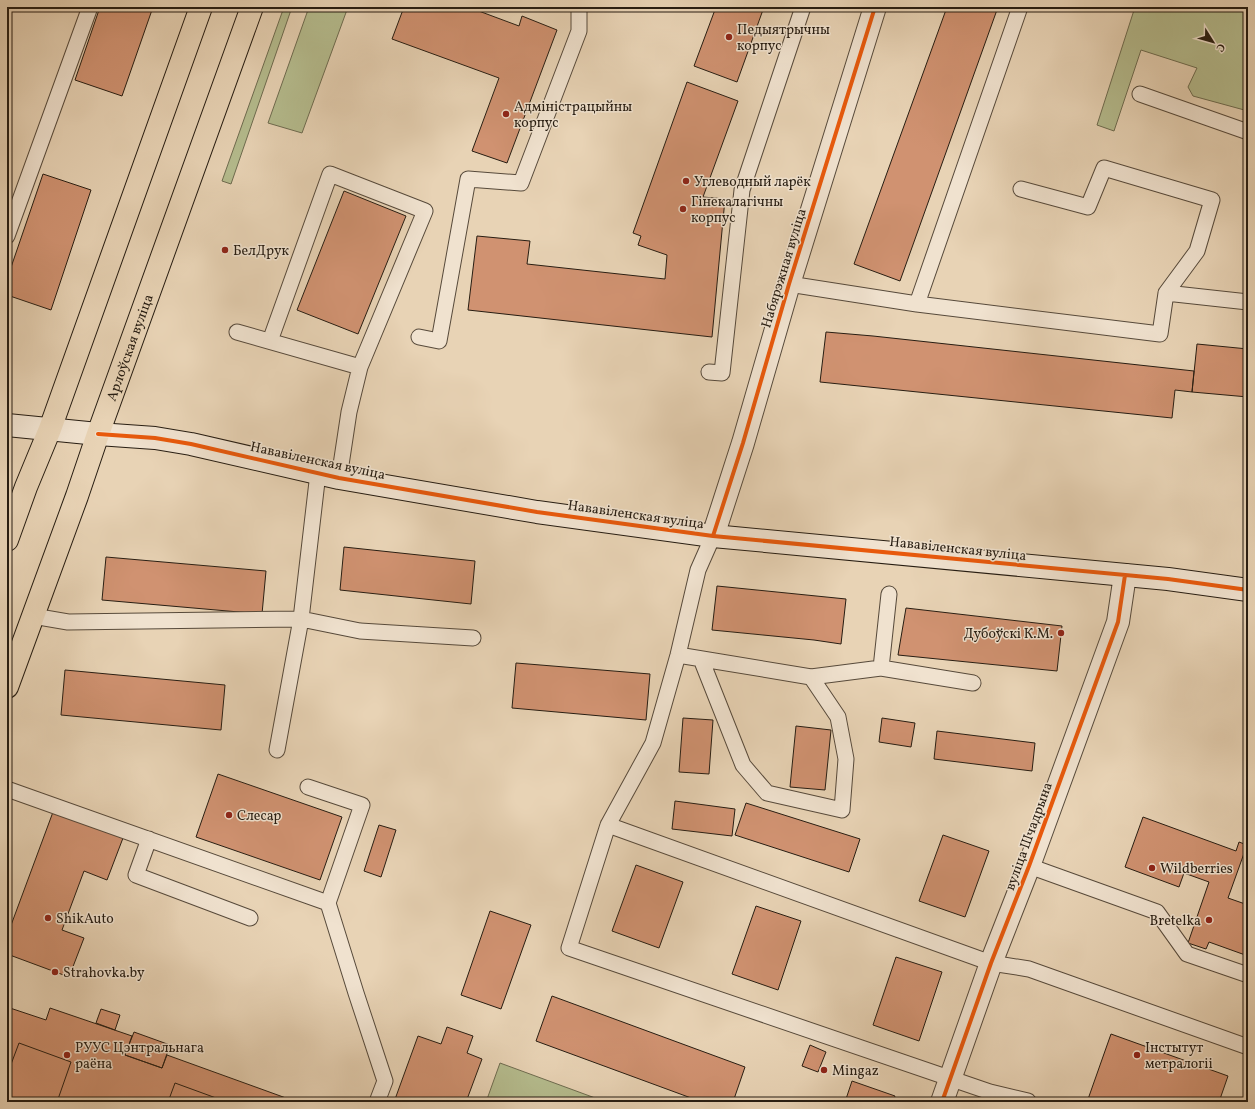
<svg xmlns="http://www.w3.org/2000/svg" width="1255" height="1109" font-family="Vollkorn,serif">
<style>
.green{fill:#b5bc8e;stroke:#6e6c50}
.building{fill:#d09271;stroke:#271d12}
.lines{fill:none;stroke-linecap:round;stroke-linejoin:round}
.lane-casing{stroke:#574a3b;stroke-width:17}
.street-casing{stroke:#574a3b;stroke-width:24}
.secondary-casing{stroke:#271d12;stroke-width:24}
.primary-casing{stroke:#271d12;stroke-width:24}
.lane{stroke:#f0e2cf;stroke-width:15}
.street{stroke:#f0e2cf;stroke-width:22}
.secondary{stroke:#f0e2cf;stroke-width:22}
.primary{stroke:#e8d3b5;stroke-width:22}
.cycleway-casing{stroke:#f0e2cf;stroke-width:6}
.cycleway{stroke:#e8590c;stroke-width:4}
.poi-dot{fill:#8f2418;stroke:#f0e2cf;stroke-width:1.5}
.labels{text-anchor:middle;stroke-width:3;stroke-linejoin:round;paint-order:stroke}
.poi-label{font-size:14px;fill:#271d12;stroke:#f0e2cf;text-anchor:start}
.street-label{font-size:14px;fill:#271d12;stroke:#f0e2cf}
</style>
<rect width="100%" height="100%" fill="#e8d3b5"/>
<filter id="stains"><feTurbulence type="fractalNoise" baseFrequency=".005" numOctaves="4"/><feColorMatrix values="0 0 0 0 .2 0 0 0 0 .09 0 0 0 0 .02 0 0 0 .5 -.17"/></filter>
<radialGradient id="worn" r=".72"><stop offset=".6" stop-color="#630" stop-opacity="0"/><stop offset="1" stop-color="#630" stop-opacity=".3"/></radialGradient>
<path class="green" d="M 284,7 L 292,7 L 231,184 L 222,181 Z
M 309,7 L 348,7 L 302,133 L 268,123 Z
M 1135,7 L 1248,7 L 1248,111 L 1193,96 L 1188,87 L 1197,68 L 1141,50 L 1114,131 L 1097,125 Z
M 500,1063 L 606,1102 L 486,1102 Z"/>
<path class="building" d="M 100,7 L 153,7 L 122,96 L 75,80 Z
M 404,7 L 468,7 L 519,26 L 522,16 L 557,30 L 507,163 L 472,151 L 499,78 L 392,39 Z
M 716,7 L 764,7 L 737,82 L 694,66 Z
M 947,7 L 998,7 L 900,281 L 854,264 Z
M 687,82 L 738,101 L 703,197 L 725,199 L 712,337 L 468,310 L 477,236 L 530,241 L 527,264 L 665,279 L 667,255 L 638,245 L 641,236 L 633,233 Z
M 43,174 L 91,190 L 51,310 L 7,295 L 7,279 Z
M 344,191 L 406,216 L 358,334 L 297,310 Z
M 826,332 L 873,336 L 1194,371 L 1192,392 L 1175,390 L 1172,418 L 820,382 Z
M 1197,344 L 1248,349 L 1248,346 L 1248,397 L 1192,392 Z
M 344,547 L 475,561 L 471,604 L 340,590 Z
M 106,557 L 266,571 L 262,614 L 102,600 Z
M 717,586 L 846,599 L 841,644 L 814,640 L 712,630 Z
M 906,608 L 1062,626 L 1057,671 L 898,655 Z
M 516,663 L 650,674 L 646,720 L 512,708 Z
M 65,670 L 225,685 L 221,730 L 61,715 Z
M 683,718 L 713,720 L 709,774 L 679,772 Z
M 882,718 L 915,723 L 911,747 L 879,742 Z
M 796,726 L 831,730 L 825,790 L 790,787 Z
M 937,731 L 1035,743 L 1032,771 L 934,759 Z
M 218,774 L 342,817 L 320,880 L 196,837 Z
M 675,801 L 735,809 L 732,836 L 672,829 Z
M 746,803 L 860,839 L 849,872 L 735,835 Z
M 53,812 L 123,838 L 107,880 L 84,871 L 62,930 L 84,938 L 69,977 L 7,954 L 7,936 Z
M 1143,817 L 1236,851 L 1239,842 L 1247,845 L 1228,898 L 1248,905 L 1248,956 L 1209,942 L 1206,949 L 1188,943 L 1209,882 L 1184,873 L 1179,887 L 1125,867 Z
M 379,825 L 396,830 L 381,877 L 364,871 Z
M 943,835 L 989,851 L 965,917 L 919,901 Z
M 636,865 L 683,882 L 659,948 L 612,931 Z
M 756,906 L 801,921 L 778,990 L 732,974 Z
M 490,911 L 531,925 L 501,1009 L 461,995 Z
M 896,957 L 942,972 L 919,1041 L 873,1025 Z
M 552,996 L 745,1067 L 733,1102 L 702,1102 L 536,1041 Z
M 7,1007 L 46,1020 L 50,1008 L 132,1036 L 125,1055 L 162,1068 L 167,1055 L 297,1102 L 7,1102 Z
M 101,1009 L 120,1015 L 115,1030 L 96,1023 Z
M 447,1027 L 473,1036 L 467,1053 L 482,1059 L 466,1102 L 394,1102 L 418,1036 L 441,1044 Z
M 134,1032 L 170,1045 L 162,1068 L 125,1055 Z
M 1111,1034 L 1228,1076 L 1219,1102 L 1087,1102 Z
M 19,1043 L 71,1062 L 57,1102 L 7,1102 L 7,1075 Z
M 810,1045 L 826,1052 L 818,1072 L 802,1066 Z
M 852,1081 L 895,1096 L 893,1102 L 845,1102 Z
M 175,1083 L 227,1102 L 168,1102 Z"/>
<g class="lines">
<defs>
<path id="lane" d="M 1140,94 L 1248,132
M 1021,189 L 1088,207 L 1104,168 L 1212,200 L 1197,251 L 1166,293
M 7,236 L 90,7
M 789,284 L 917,304 L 1020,7
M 917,304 L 1160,334 L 1166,293 L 1248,302
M 237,332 L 360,367
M 419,337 L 439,341 L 468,179 L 521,183 L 579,31 L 579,7
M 270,341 L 330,174 L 425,211 L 360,367 L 349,412 L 339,478
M 709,372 L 722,373 L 742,190 L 803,7
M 33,616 L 68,622 L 301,619 L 360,631 L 473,638
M 678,655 L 811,677 L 881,668 L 973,683
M 701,659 L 743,765 L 767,793 L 842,810 L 846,759 L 838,717 L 811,677
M 881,668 L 889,594
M 277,750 L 301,619 L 318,473
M 308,787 L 362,805 L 328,903 L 356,993 L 385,1081 L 377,1102
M 7,789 L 328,903
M 608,825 L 653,743 L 678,655 L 698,570 L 713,536
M 149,839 L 136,875 L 250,918
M 1029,866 L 1157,912 L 1187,954 L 1248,975
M 1028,1101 L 990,1092 L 569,948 L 608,825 L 991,963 L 1029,969 L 1248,1047"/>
<path id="street" d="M 713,536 L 743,443 L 789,284 L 875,7
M 942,1102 L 991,963 L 1029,866 L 1118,622 L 1125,575"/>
<path id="secondary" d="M 7,425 L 98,434 L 155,438 L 191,444 L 339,478 L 537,512 L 713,536 L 1168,579 L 1248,590"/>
<g id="primary">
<path d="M 7,540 L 26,487 L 50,429 L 201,7"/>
<path id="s1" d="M 7,687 L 77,496 L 98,434 L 252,7"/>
</g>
</defs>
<use href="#lane" class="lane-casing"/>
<use href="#street" class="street-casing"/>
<use href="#secondary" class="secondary-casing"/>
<use href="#primary" class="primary-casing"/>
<use href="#lane" class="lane"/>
<use href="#street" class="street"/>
<use href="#secondary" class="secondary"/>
<use href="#primary" class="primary"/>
<defs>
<path id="cycleway" d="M 98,434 L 155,438 L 191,444 L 339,478 L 537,512 L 713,536 L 1168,579 L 1248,590
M 713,536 L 743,443 L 789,284 L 875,7
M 942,1102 L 991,963 L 1029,866 L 1118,622 L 1125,575"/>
</defs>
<use href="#cycleway" class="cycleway-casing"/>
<use href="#cycleway" class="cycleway"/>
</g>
<g class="poi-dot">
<circle cx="729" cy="37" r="4"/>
<circle cx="506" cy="114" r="4"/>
<circle cx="686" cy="181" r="4"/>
<circle cx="683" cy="209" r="4"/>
<circle cx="225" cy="250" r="4"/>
<circle cx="1061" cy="633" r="4"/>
<circle cx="229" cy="815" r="4"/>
<circle cx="1152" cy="868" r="4"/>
<circle cx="48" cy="918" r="4"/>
<circle cx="1209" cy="920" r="4"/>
<circle cx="55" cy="972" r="4"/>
<circle cx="67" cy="1055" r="4"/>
<circle cx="1137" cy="1055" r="4"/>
<circle cx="824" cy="1070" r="4"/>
</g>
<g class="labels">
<g class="poi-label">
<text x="737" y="34">Педыятрычны<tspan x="737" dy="16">корпус</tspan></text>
<text x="514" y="111">Адміністрацыйны<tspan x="514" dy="16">корпус</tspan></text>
<text x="694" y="186">Углеводный ларёк</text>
<text x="691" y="206">Гінекалагічны<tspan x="691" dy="16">корпус</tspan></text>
<text x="233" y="255">БелДрук</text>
<text x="1053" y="638" text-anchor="end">Дубоўскі К.М.</text>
<text x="237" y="820">Слесар</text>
<text x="1160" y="873">Wildberries</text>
<text x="56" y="923">ShikAuto</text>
<text x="1201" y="925" text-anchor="end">Bretelka</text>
<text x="63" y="977">Strahovka.by</text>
<text x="75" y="1052">РУУС Цэнтральнага<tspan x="75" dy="16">раёна</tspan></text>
<text x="1145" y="1052">Інстытут<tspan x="1145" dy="16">метралогіі</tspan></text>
<text x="832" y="1075">Mingaz</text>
</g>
<g class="street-label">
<text transform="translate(783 268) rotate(-73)" y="5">Набярэжная вуліца</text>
<text dy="5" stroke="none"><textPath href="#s1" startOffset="361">Арлоўская вуліца</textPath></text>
<text transform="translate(318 460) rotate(12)" y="5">Нававіленская вуліца</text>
<text transform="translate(636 514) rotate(8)" y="5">Нававіленская вуліца</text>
<text transform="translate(958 548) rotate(6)" y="5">Нававіленская вуліца</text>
<text transform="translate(1028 836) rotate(-70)" y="5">вуліца Шчадрына</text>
</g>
</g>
<rect width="1255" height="1109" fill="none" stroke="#e8d3b5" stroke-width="24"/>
<rect x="8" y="8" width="1239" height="1093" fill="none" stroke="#271d12" stroke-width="2"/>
<rect x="12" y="12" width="1231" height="1085" fill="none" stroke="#271d12"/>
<g transform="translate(1213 42) rotate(127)" stroke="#f0e2cf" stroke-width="3" paint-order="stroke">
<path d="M0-3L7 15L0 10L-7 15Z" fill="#271d12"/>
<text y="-6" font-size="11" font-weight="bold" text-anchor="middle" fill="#271d12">С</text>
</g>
<rect width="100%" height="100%" filter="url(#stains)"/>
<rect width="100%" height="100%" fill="url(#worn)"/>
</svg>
